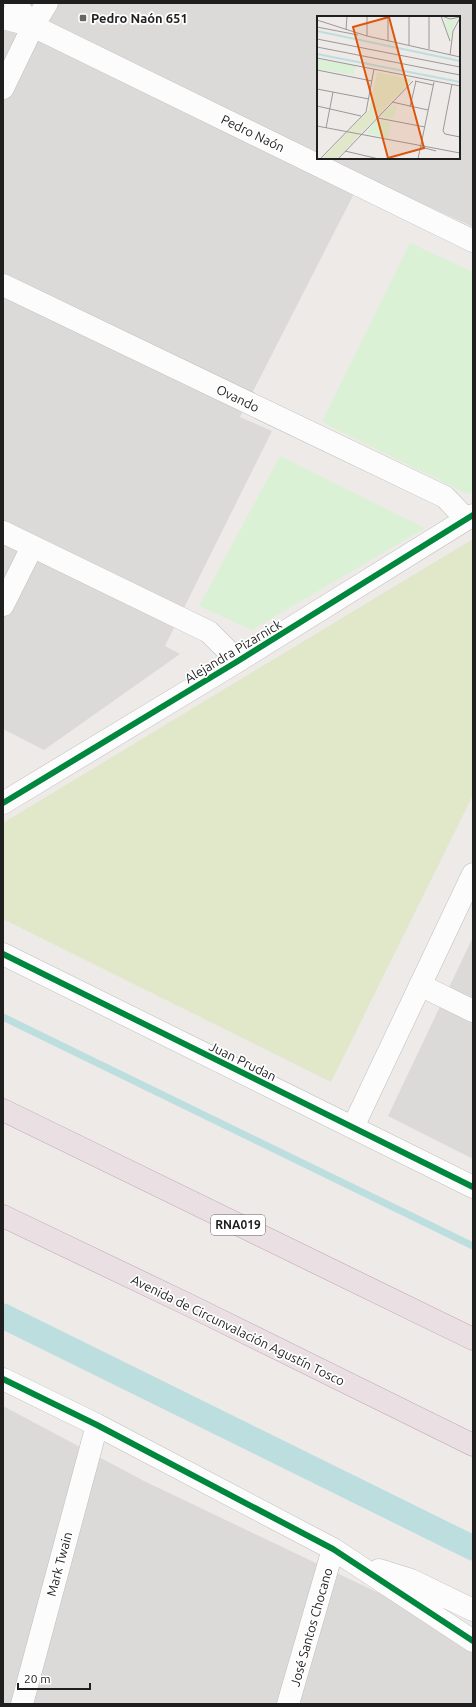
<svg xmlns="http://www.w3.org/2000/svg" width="476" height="1707" font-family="Ubuntu,sans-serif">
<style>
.residential{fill:#dcdad9;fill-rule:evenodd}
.grass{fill:#e0e8c9}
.park{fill:#dbf1d5}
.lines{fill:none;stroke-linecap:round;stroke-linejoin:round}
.stream{stroke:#bddede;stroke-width:7}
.canal{stroke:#bddede;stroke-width:25}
.street-casing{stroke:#c0bfbe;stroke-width:23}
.highway-casing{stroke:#c0a0b0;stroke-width:23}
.street{stroke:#fcfcfc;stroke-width:22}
.highway{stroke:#eadfe3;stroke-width:22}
.cycleway-casing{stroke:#fff;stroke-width:8}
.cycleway{stroke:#00873e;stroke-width:6}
.poi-dot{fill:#676665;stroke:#fff;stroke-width:1.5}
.labels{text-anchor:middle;stroke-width:3.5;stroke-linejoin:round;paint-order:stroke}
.shield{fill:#fff;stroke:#626262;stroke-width:1}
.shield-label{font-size:12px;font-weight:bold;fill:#1f1f1f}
.poi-label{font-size:13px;font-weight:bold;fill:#1f1f1f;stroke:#fff;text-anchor:start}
.street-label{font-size:13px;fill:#1f1f1f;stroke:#fff}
.inset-river{fill:none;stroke:#bddede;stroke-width:2}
.inset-road{fill:none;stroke:#9b9998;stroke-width:1}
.view{fill:#de560d;fill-opacity:0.15;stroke:#de560d;stroke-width:2}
.inset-edge{fill:none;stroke:#1f1f1f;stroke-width:2}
</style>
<rect width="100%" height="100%" fill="#edeae8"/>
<path class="residential" d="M 3,3 L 473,3 L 473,227 L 363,176 L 240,417 L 272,431 L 165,646 L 180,654 L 44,750 L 3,729 ZM 318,17 L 459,17 L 459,158 L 318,158 Z
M 473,937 L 473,1159 L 388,1116 Z
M 3,1406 L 146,1482 L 473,1638 L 473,1704 L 3,1704 Z"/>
<path class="grass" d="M 473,539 L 473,795 L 331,1082 L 3,919 L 3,823 Z"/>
<path class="park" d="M 410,243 L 473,272 L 473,494 L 463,492 L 322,422 Z
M 280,456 L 425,528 L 252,630 L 199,606 Z"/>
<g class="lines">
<path class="stream" d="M 3,1017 L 473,1246"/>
<path class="canal" d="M 3,1316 L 473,1548"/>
<defs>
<path id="street" d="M 15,3 L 33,26
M 3,18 L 33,26 L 473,241
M 3,88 L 33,26 L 47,3
M 3,285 L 445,497 L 466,519
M 3,532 L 209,632 L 238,661
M 3,605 L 32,547
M 3,803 L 238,661 L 473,515
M 3,954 L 473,1187
M 420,985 L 473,1011
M 353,1127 L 473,874
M 3,1379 L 97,1425 L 333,1549 L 473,1641
M 379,1570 L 411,1580 L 473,1610
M 22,1704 L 97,1425
M 288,1704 L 333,1549"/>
<path id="highway" d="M 3,1110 L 473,1339
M 3,1216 L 191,1306 L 473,1445"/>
</defs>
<use href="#street" class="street-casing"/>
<use href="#highway" class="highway-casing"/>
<use href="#street" class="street"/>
<use href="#highway" class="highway"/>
<defs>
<path id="cycleway" d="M 3,803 L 238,661 L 473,515
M 3,954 L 473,1187
M 3,1379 L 97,1425 L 333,1549 L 473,1641"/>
</defs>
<use href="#cycleway" class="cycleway-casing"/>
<use href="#cycleway" class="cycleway"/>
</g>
<rect class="poi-dot" x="79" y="14" width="8" height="8" rx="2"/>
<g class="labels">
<rect class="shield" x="211" y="1215" width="54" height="20" rx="3"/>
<g class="shield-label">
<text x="238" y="1229">RNA019</text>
</g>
<g class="poi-label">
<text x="91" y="23">Pedro Naón 651</text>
</g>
<g class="street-label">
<text transform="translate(253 133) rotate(26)" y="5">Pedro Naón</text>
<text transform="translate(238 398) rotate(26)" y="5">Ovando</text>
<text transform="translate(233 651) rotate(-31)" y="5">Alejandra Pizarnick</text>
<text transform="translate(243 1061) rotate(26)" y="5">Juan Prudan</text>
<text transform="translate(238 1330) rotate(26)" y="5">Avenida de Circunvalación Agustín Tosco</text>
<text transform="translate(59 1564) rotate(-75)" y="5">Mark Twain</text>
<text transform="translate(311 1627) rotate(-74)" y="5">José Santos Chocano</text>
</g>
</g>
<g transform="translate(317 16)">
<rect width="143" height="143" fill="#edeae8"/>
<path d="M 60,56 L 94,63 L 94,65 L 19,143 L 5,143 L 52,94 Z" fill="#e0e8c9"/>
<path d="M 127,3 L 141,3 L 136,11 L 133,23 ZM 0,43 L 39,50 L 37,59 L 0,53 ZM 75,89 L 80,90 L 76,103 L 64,100 ZM 60,104 L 74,106 L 71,122 L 48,117 Z" fill="#dbf1d5"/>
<path class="inset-river" d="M 0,15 L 143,45M 0,38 L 143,66"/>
<path class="inset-road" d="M 71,0 L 71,25M 92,0 L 92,29M 124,0 L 133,25M 125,0 L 133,3 L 143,1M 0,4 L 50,20 L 143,41M 0,11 L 41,19M 29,14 L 30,0M 50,20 L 50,0M 0,23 L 143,51M 0,31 L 143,59M 112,33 L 112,0M 133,39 L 136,15 L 143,2M 0,42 L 143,70M 0,54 L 55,65M 98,65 L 116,69M 135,68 L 126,115 L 128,118 L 143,121M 0,73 L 52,83M 75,86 L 111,94M 0,90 L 44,100M 93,91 L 99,65M 61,102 L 108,111M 0,110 L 143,137M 9,112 L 16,76M 104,131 L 119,135M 28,135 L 62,143M 3,143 L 49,96 L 57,53M 21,143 L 96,65M 101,143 L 117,66"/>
<path class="view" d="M 72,1 L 107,132 L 71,142 L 36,11 Z"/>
<rect width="143" height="143" class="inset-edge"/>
</g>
<rect width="476" height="1707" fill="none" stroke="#1f1f1f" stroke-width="8"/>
<path d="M18 1683v6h72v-6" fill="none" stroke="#1f1f1f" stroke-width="2"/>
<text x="24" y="1683" font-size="12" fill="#1f1f1f" stroke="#ffffff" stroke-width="3" paint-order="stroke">20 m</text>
</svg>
